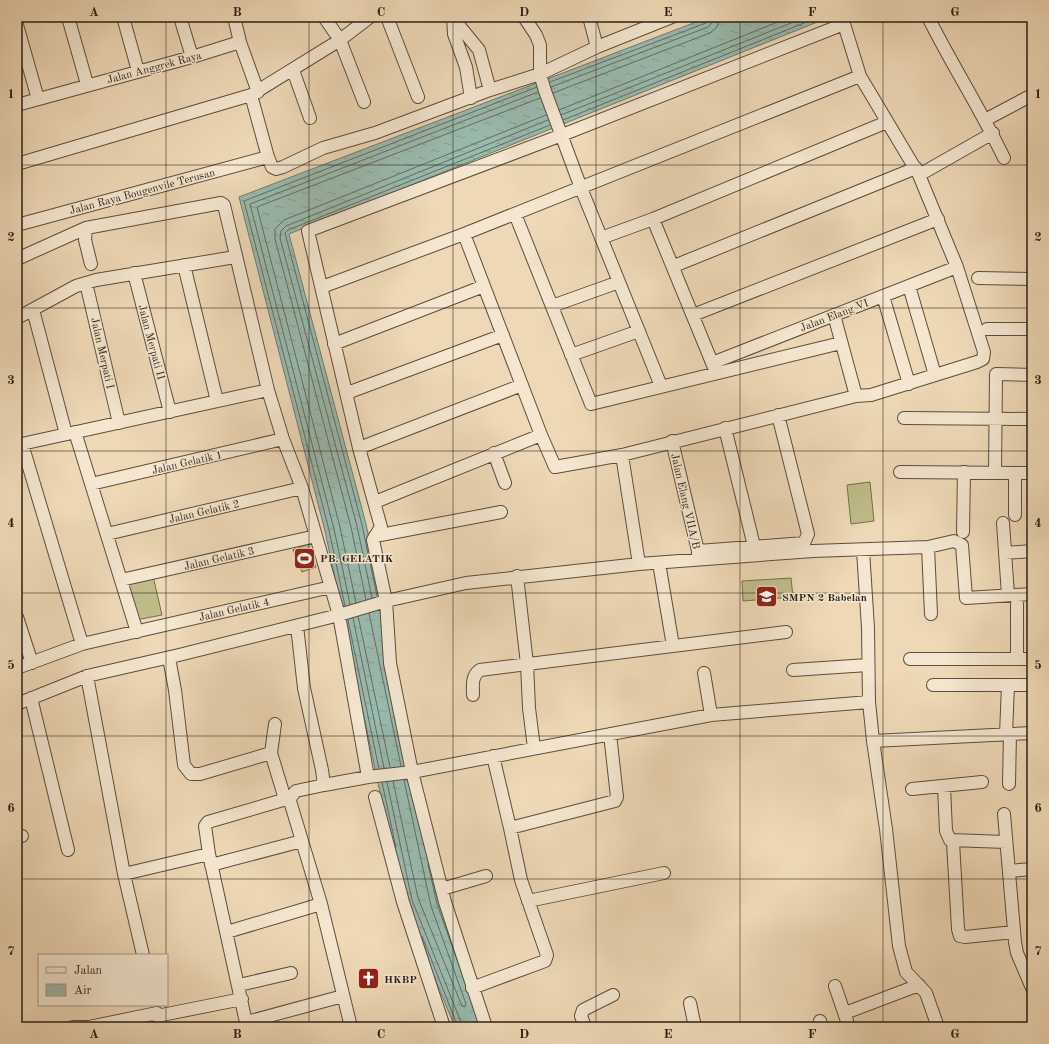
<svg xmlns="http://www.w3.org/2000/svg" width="1049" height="1044" font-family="'Old Standard TT',serif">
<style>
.garden{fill:#bfbc89;stroke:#756e4e}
.water{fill:url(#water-ripples);stroke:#6d7c70}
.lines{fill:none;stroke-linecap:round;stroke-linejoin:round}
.shore{stroke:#626c61;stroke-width:1}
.street-casing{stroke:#5c4d3c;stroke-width:14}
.street{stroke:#f4e6d0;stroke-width:12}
.grid{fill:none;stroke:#2b1f14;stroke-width:1;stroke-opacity:0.55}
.labels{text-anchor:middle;stroke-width:3;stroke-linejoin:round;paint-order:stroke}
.street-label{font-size:11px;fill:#2b1f14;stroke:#f4e6d0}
.poi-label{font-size:11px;font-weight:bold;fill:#2b1f14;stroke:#f4e6d0;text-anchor:start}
.neatline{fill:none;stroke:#2b1f14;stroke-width:1.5}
.grid-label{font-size:13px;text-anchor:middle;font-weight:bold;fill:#2b1f14}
</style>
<defs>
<pattern id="water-ripples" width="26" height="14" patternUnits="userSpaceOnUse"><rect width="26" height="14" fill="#99baae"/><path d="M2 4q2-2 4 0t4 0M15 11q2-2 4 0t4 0" fill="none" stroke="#849f95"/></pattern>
</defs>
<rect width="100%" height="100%" fill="#eed8b6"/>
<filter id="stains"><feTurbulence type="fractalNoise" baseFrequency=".005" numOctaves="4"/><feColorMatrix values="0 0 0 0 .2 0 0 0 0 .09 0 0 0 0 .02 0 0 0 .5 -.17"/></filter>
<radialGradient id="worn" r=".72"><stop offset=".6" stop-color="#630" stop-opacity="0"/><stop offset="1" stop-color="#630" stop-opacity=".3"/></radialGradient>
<path class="garden" d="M 870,482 L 874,521 L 851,524 L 847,485 Z
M 308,544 L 316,567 L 302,572 L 293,550 Z
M 153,576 L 162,615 L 136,620 L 127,582 Z
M 791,578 L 793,597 L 743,601 L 742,581 Z"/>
<path class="water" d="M 709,17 L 830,17 L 289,234 L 366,524 L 445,902 L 490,1027 L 455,1027 L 403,902 L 325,531 L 239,197 Z"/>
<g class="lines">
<path class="shore" d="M 550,82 L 706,23 L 709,17
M 551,87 L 708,27 L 712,23 L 714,17
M 553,93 L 710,33 L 717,27 L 720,17
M 559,110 L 790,17
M 561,115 L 806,17
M 563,120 L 819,17
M 377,596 L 362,525 L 285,233 L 288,230 L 550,125
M 372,598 L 357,526 L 280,238 L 281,231 L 286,226 L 548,120
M 366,600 L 351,527 L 275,239 L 275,229 L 284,220 L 546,115
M 356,603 L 340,527 L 257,207 L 540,98
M 350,604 L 334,529 L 250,204 L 538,92
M 345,606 L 329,530 L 244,201 L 537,87
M 369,613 L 401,766
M 358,616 L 390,767
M 353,618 L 384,768
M 348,620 L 379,769
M 393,781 L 418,898 L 462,1006 L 465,1007 L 466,1004 L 431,906 L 404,780
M 382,782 L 396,848
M 387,782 L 412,900 L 463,1027
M 428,864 L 437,904 L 457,960
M 422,936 L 458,1027"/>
<defs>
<path id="street" d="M 68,17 L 87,84
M 123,17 L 138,71
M 180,17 L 192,57
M 234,17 L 240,42
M 324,17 L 340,40 L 364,102
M 387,17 L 418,97
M 452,17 L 479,50 L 490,90
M 453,17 L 454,34 L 466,67 L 471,98
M 524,17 L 536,35 L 540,45 L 540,74 L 545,91 L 581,188 L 661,386
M 589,17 L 597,47
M 928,17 C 952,65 981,110 1004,158
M 17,25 L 38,99
M 293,70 L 310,118
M 251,95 L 268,157 L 272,167 L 276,169 L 283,167 L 323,148 L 375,133 L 490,90 L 540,74 L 597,47 L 672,17
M 17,105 L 192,57 L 240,42 L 258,92
M 985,120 L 1032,95
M 17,164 L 251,95 L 340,40 L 370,17
M 919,175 L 993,133
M 515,214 L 591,404 L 841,343
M 653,219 L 715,370
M 17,225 L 268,157
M 86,228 L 85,240 L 91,264
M 464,234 L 541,435 L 555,467 L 622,455 L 856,396 L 834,315
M 601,238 L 653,219 L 887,122
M 17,259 L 86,228 L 221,203 L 224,205 L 268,390 L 283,439 L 302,488 L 339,615 L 368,777
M 184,265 L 217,401
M 674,266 L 916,168
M 134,273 L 170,412
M 978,278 L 1032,279
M 86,283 L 119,423
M 909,286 L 935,375
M 322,287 L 464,234 L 860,76
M 883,296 L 909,384
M 552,306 L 619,282
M 33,310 L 66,434
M 693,315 L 938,219
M 17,318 L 76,286 L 96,280 L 235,257
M 987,329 L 1032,329
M 334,344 L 484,286
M 571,355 L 639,331
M 712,363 L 957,267
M 347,393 L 503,335
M 904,418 L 1032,419
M 725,428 L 754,546
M 75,432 L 137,632
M 672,441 L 698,551 L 698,557
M 22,444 L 82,644
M 17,445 L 268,390
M 359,448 L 522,385
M 494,453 L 505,483
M 622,455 L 639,564
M 900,472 L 1032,473
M 995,473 L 996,374 L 1032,375
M 91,484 L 283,439
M 375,502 L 541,435
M 1015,515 L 1015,473
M 1003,523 L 1008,595
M 963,532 L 964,472
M 107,534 L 302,488
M 375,536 L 501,512
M 928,547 L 931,614
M 863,550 L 868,628 L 869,702 L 873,741 L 886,829 L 899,946 L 906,972 L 926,993 L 938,1027
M 698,551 L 804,543 L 808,534 L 778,415
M 1005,553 L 1032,551
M 659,563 L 673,646
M 517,576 L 527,664 L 529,708 L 534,748
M 121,580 L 316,536
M 1017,604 L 1017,659
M 17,617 L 32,663
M 297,626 L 304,688 L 322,770 L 324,785 L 296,791 L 290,798 L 290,801 L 321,904 L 351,1027
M 169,658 L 175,690 L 184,765 L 191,774 L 200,774 L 271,753 L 275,724
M 910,659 L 1032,659
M 17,668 L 82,644 L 331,587
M 793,670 L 868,665
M 704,673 L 711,715
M 87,676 L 124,874 L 143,955
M 933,685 L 1030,685
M 473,695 C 473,686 471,676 480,670 L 786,632
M 31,698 L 68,850
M 17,704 L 87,676 L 179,655 L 339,615 L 386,601 L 466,583 L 639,564 L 813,551 L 928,547 L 954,541 L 962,545 L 966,598 L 1032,594
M 1006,734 L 1008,685
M 873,741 L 1032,733
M 271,753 L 285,799
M 493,756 L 510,828
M 1009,784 L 1010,733
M 324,785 L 368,777 L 412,772 L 711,715 L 869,702
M 944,786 L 946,831 L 950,840 L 1006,842
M 912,789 L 982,782
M 375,797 L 403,902 L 444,1027
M 1004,814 L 1015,942 L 1017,953 L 1032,988
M 17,836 L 22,836
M 953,842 L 958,929 L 960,936 L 965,937 L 1014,932
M 211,865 L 302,841
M 1009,871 L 1032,869
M 124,874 L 209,854
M 442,889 L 486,876
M 528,901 L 664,873
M 227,932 L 321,904
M 239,985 L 291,973
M 835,986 L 849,1027
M 472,988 L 545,961 L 547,955 L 521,880 L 510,828 L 615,801 L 617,797 L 610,734
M 690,1003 L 695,1027
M 845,1013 L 919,985
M 157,1016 L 242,999
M 820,1021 L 822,1027
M 247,1022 L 343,996
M 73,1027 L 89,1027 L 157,1013
M 247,1027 L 209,854 L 205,826 L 208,822 L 290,798
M 486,1027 L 445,902 L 412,772 L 390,663 L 386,601 L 373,540 L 381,527 L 359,448 L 308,231 L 562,135 L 844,24 L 860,76 L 919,175 L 957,267 L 984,352 L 983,359 L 977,362 L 871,395 L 856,396
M 585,1027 L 581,1016 L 583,1010 L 613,995"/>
</defs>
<use href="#street" class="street-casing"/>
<use href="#street" class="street"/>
</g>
<path class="grid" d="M 166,17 L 166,955M 309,17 L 309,1027M 453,17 L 453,1027M 596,17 L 596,1027M 740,17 L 740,1027M 883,17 L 883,1027M 17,165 L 1032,165M 17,308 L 1032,308M 17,451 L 1032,451M 17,593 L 1032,593M 17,736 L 1032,736M 17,879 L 1032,879M 166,1005 L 166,1027"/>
<defs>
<symbol id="stadium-square" viewBox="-11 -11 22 22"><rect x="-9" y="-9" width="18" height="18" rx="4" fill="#8f2418" stroke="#f4e6d0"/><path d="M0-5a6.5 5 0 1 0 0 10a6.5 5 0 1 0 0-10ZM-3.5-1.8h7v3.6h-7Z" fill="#fff"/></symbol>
<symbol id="school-square" viewBox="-11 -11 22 22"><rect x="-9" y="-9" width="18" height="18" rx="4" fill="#8f2418" stroke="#f4e6d0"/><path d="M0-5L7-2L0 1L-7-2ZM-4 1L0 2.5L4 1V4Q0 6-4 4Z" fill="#fff"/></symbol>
<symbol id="church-square" viewBox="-11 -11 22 22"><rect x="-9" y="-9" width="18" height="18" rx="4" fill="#8f2418" stroke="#f4e6d0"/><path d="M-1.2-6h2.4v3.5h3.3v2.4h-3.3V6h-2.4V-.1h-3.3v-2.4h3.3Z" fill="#fff"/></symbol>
</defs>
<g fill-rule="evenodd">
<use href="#stadium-square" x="292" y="546" width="25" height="25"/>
<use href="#school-square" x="754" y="584" width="25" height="25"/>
<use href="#church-square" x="356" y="966" width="25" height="25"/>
</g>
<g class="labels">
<g class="street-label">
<text transform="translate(154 67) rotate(-15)" y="4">Jalan Anggrek Raya</text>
<text transform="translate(142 191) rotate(-15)" y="4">Jalan Raya Bougenvile Terusan</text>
<text transform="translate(834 315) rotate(-21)" y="4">Jalan Elang VI</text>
<text transform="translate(152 342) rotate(75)" y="4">Jalan Merpati II</text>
<text transform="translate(103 353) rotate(77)" y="4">Jalan Merpati I</text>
<text transform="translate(187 462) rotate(-13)" y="4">Jalan Gelatik 1</text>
<text transform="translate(686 501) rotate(77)" y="4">Jalan Elang VIIA/B</text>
<text transform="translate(204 511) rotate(-13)" y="4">Jalan Gelatik 2</text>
<text transform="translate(219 558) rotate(-13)" y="4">Jalan Gelatik 3</text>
<text transform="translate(234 609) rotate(-13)" y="4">Jalan Gelatik 4</text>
</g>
<g class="poi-label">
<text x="320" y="562">PB. GELATIK</text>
<text x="782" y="601">SMPN 2 Babelan</text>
<text x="384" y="983">HKBP</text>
</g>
</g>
<rect width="1049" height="1044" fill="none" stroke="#eed8b6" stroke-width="44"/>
<rect x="38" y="954" width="130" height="52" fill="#f4e6d0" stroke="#a49685"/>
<rect x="46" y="967" width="20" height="6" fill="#f4e6d0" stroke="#a49685"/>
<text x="74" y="974" font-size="12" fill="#2b1f14">Jalan</text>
<rect x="46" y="984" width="20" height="12" fill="url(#water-ripples)" stroke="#a49685"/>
<text x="74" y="994" font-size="12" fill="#2b1f14">Air</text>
<rect x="22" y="22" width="1005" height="1000" class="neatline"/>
<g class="grid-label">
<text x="94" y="16">A</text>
<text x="237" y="16">B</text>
<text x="381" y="16">C</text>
<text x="524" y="16">D</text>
<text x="668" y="16">E</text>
<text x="812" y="16">F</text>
<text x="955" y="16">G</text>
<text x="11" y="98">1</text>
<text x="1038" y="98">1</text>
<text x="11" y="241">2</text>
<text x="1038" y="241">2</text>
<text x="11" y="384">3</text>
<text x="1038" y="384">3</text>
<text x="11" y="527">4</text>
<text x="1038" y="527">4</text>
<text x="11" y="669">5</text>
<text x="1038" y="669">5</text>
<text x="11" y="812">6</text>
<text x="1038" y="812">6</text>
<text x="11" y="955">7</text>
<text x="1038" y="955">7</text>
<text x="94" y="1038">A</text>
<text x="237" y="1038">B</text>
<text x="381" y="1038">C</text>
<text x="524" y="1038">D</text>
<text x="668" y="1038">E</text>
<text x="812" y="1038">F</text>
<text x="955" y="1038">G</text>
</g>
<rect width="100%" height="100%" filter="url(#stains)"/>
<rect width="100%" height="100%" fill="url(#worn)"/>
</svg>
